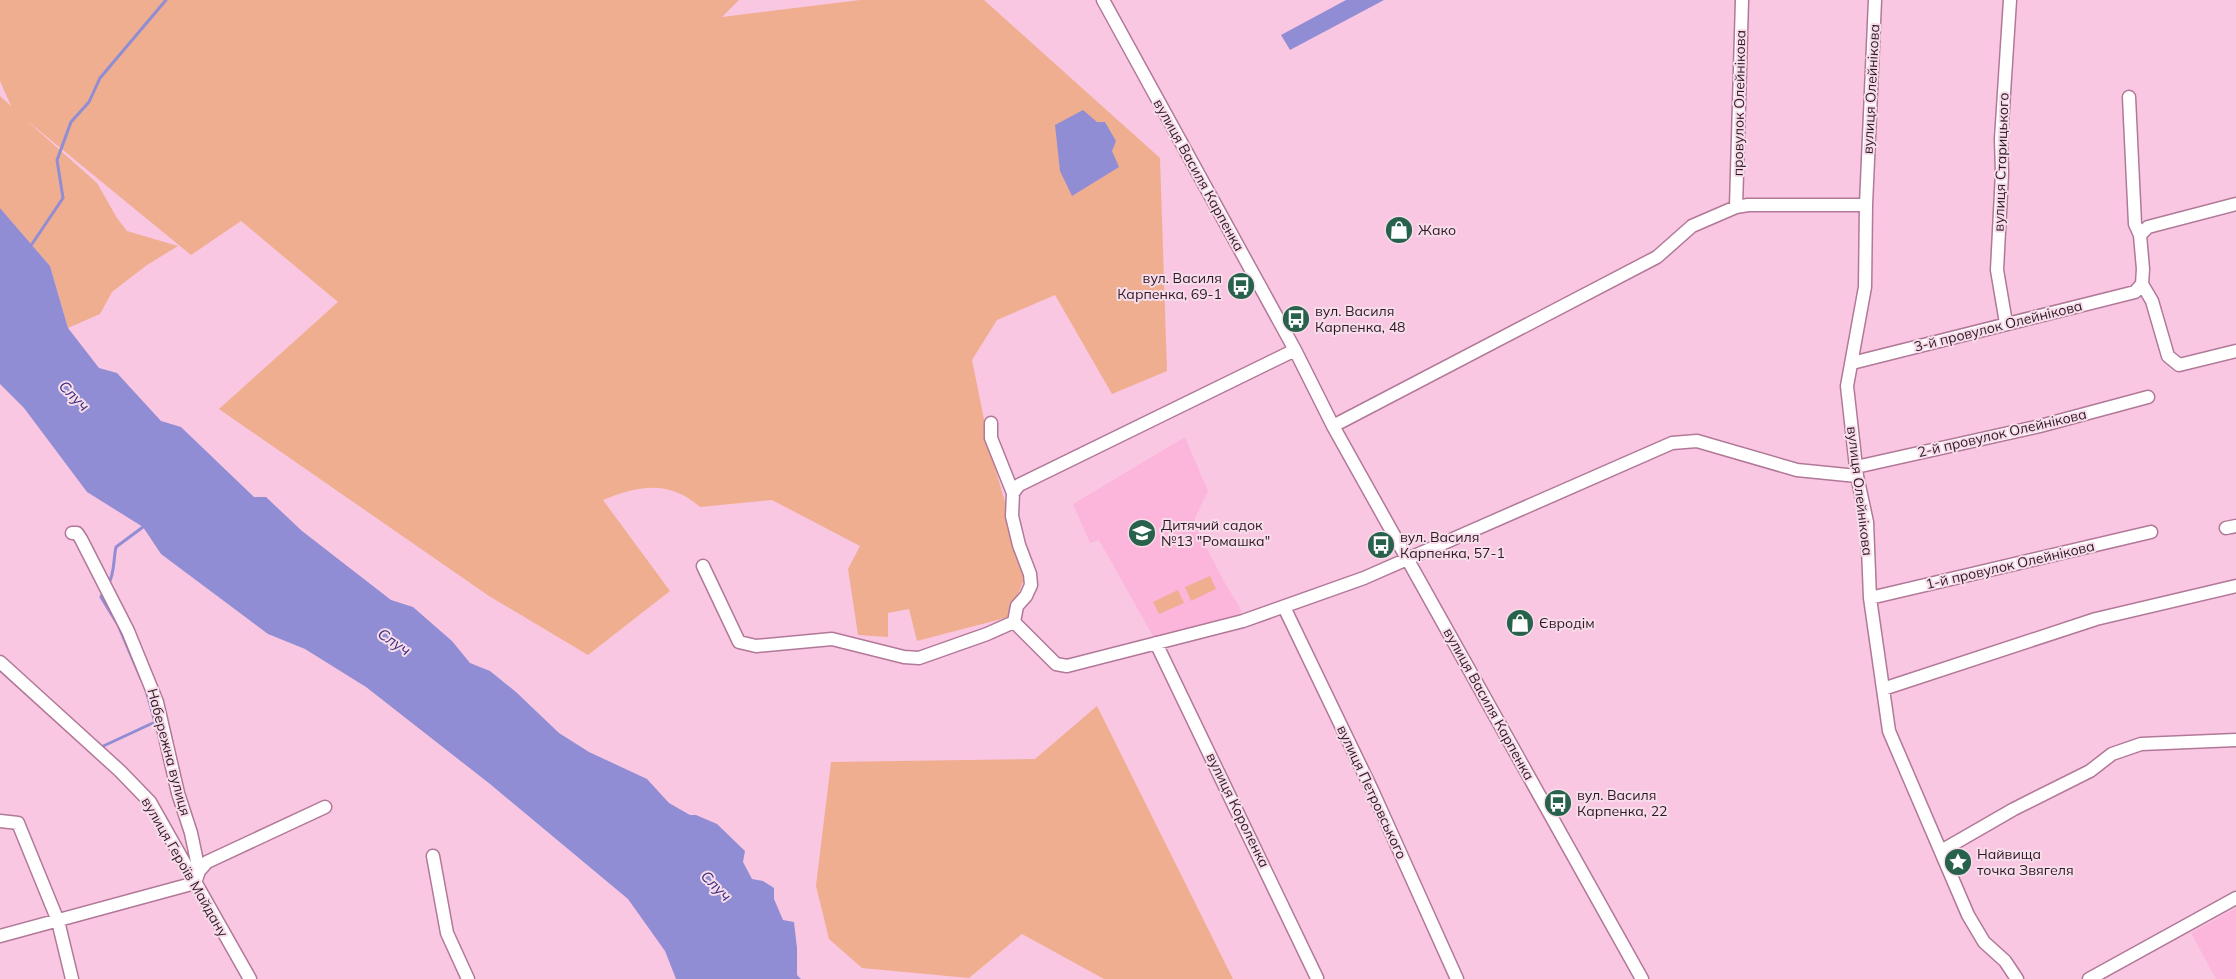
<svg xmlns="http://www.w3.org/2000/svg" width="2236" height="979" font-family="Mulish,sans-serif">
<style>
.built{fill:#fcb6dc}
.green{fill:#efae90}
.water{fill:#908dd4}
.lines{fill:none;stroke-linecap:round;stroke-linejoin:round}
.stream{stroke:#908dd4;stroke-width:3}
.minor-casing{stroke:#b27898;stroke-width:15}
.minor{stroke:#fff;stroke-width:12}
.labels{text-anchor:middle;stroke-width:4;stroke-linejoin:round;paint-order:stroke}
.street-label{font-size:14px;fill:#2f1825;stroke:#f7ddea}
.poi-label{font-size:14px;fill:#2f1825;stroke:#f7ddea;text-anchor:start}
.water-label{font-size:15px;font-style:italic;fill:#3b2d80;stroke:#f7ddea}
</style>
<rect width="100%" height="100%" fill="#fac7e2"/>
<path class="built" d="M 1185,437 L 1208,491 L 1195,518 L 1195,526 L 1225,583 L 1242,611 L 1235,618 L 1154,638 L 1099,540 L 1090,543 L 1073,504 Z
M 2236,908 L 2236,979 L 2216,979 L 2191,933 Z"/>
<path class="green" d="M 0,0 L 739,0 L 722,17 L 860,0 L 984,0 L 1160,158 L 1167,371 L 1112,394 L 1055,295 L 997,320 L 972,360 L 991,454 L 1026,574 L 1009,617 L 917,641 L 909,609 L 888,613 L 888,637 L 858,635 L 848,569 L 860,546 L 772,500 L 700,507 C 670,480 638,485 603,500 L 670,591 L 588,655 L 489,596 L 219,409 L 338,302 L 241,221 L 191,255 L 25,119 L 97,183 L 117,218 L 127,231 L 178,246 L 147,265 L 112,292 L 100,314 L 68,328 L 50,266 L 0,208 L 0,96 L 11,106 L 0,81 Z
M 1210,576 L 1216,589 L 1191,601 L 1185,587 Z
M 1178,590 L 1184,603 L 1159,614 L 1153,602 Z
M 1097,706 L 1233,979 L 1104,979 L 1022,934 L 969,978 L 862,968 L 829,939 L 816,886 L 831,762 L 1035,759 Z"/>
<path class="water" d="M 1346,0 L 1384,0 L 1290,50 L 1281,35 Z
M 1083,110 L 1097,122 L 1105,122 L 1116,141 L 1112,151 L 1119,167 L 1072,196 L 1060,171 L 1055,125 Z
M 0,208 L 50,266 L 68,328 L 99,368 L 117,373 L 161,421 L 181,427 L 254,497 L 266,497 L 302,531 L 391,600 L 413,607 L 452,641 L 470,663 L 490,671 L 516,692 L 559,733 L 589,752 L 647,779 L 669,803 L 690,815 L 696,815 L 717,824 L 745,851 L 743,862 L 752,879 L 763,881 L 774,888 L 774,899 L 783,920 L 794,922 L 797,948 L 797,975 L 801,979 L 676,979 L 665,951 L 628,899 L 490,784 L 366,687 L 305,649 L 268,634 L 161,554 L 143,527 L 87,492 L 24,408 L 0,384 Z"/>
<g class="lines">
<path class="stream" d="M 32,244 L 63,198 L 57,160 L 71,122 L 89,102 L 100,78 L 166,0
M 108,585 C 115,573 113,561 116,547 L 143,527
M 104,591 L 101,597 L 118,625 L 141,679
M 99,748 L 155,722 L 145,687"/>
<defs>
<path id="minor" d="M 1103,0 L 1295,350 L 1333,426 L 1642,979
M 1875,0 L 1866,205 L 1865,287 L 1847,386 L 1857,476 L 1867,522 L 1870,598 L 1889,731 L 1968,915 L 1984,942 L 2005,961 L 2017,979
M 2129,97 L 2135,224 L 2140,235
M 2236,204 L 2148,227 L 2140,235 L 2143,269 L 2142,284 L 2152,301 L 2168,356 L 2179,365 L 2236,351
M 1736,207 L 1742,0
M 2006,323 L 1997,270 L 2002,173 L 2001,139 L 2010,0
M 1852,363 L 2135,292 L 2142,284
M 991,423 L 991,438 L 1013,493 L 1019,485 L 1295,350
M 1333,426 L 1657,257 L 1692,226 L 1736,207 L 1748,205 L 1866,205
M 1856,467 L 2040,426 L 2148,397
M 1013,493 L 1012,516 L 1019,545 L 1030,574 L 1031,585 L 1026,596 L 1017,606 L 1014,622
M 2226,528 L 2236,526
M 72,533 L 77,533 L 81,539 L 128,631 L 157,702 L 178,793 L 191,833 L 199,871
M 703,566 L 739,642 L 756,646 L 832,639 L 904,657 L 919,658 L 987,634 L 1014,622 L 1056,664 L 1067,666 L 1243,621 L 1364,578 L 1672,443 L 1697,441 L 1797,470 L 1857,476
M 1870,598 L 2151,532
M 1284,607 L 1372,790 L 1457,979
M 1156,643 L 1317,978
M 0,662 L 120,771 L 150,802 L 250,979
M 1883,689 L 2096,619 L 2236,586
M 0,821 L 18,823 L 58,921 L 72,979
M 1941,851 L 2014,809 L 2090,771 L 2112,754 L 2141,744 L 2236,740
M 433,856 L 447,933 L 468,979
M 0,936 L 195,883 L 199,871 L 207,862 L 325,807
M 2089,979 L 2236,898"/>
</defs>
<use href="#minor" class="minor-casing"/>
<use href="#minor" class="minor"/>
</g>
<defs>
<symbol id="shop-disc" viewBox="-11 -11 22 22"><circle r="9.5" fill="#28624c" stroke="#f7ddea"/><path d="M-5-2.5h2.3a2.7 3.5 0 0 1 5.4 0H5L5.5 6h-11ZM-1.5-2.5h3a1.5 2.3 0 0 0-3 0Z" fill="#fff"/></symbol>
<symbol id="bus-disc" viewBox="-11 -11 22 22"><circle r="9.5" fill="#28624c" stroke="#f7ddea"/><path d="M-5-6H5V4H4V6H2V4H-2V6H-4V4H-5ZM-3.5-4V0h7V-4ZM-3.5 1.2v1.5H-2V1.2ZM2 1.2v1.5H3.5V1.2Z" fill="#fff"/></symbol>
<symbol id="school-disc" viewBox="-11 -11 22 22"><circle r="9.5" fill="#28624c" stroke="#f7ddea"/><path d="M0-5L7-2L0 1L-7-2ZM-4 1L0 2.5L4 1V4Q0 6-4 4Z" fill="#fff"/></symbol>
<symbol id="sight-disc" viewBox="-11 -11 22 22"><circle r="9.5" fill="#28624c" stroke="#f7ddea"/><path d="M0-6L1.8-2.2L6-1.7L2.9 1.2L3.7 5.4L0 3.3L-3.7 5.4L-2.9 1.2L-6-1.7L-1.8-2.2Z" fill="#fff"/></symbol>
</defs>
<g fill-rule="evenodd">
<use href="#shop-disc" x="1383" y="214" width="32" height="32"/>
<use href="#bus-disc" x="1225" y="270" width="32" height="32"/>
<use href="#bus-disc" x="1280" y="303" width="32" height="32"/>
<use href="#school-disc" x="1126" y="517" width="32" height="32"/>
<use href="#bus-disc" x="1365" y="529" width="32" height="32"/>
<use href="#shop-disc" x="1504" y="607" width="32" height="32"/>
<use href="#bus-disc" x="1542" y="787" width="32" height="32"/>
<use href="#sight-disc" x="1942" y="846" width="32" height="32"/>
</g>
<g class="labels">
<g class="street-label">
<text transform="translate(1871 89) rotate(-87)" y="5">вулиця Олейнікова</text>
<text transform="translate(1739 103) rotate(-89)" y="5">провулок Олейнікова</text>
<text transform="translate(2001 162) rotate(-88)" y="5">вулиця Старицького</text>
<text transform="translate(1199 175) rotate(61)" y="5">вулиця Василя Карпенка</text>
<text transform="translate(1998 326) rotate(-14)" y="5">3-й провулок Олейнікова</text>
<text transform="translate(2002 433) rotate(-13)" y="5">2-й провулок Олейнікова</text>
<text transform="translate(1860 491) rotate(83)" y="5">вулиця Олейнікова</text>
<text transform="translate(2010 565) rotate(-13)" y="5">1-й провулок Олейнікова</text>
<text transform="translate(1489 704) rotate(61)" y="5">вулиця Василя Карпенка</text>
<text transform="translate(169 752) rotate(75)" y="5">Набережна вулиця</text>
<text transform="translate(1372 792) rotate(65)" y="5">вулиця Петровського</text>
<text transform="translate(1238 810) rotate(64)" y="5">вулиця Короленка</text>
<text transform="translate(185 867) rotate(60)" y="5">вулиця Героїв Майдану</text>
</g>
<g class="poi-label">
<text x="1418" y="235">Жако</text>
<text x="1222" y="283" text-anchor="end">вул. Василя<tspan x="1222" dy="16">Карпенка, 69-1</tspan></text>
<text x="1315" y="316">вул. Василя<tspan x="1315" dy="16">Карпенка, 48</tspan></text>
<text x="1161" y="530">Дитячий садок<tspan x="1161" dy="16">№13 "Ромашка"</tspan></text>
<text x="1400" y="542">вул. Василя<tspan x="1400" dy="16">Карпенка, 57-1</tspan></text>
<text x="1539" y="628">Євродім</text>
<text x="1577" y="800">вул. Василя<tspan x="1577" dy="16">Карпенка, 22</tspan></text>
<text x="1977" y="859">Найвища<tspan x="1977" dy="16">точка Звягеля</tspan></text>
</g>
<g class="water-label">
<text transform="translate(74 396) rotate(45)" y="5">Случ</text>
<text transform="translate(394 642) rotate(34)" y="5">Случ</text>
<text transform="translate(716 886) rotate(45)" y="5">Случ</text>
</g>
</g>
</svg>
